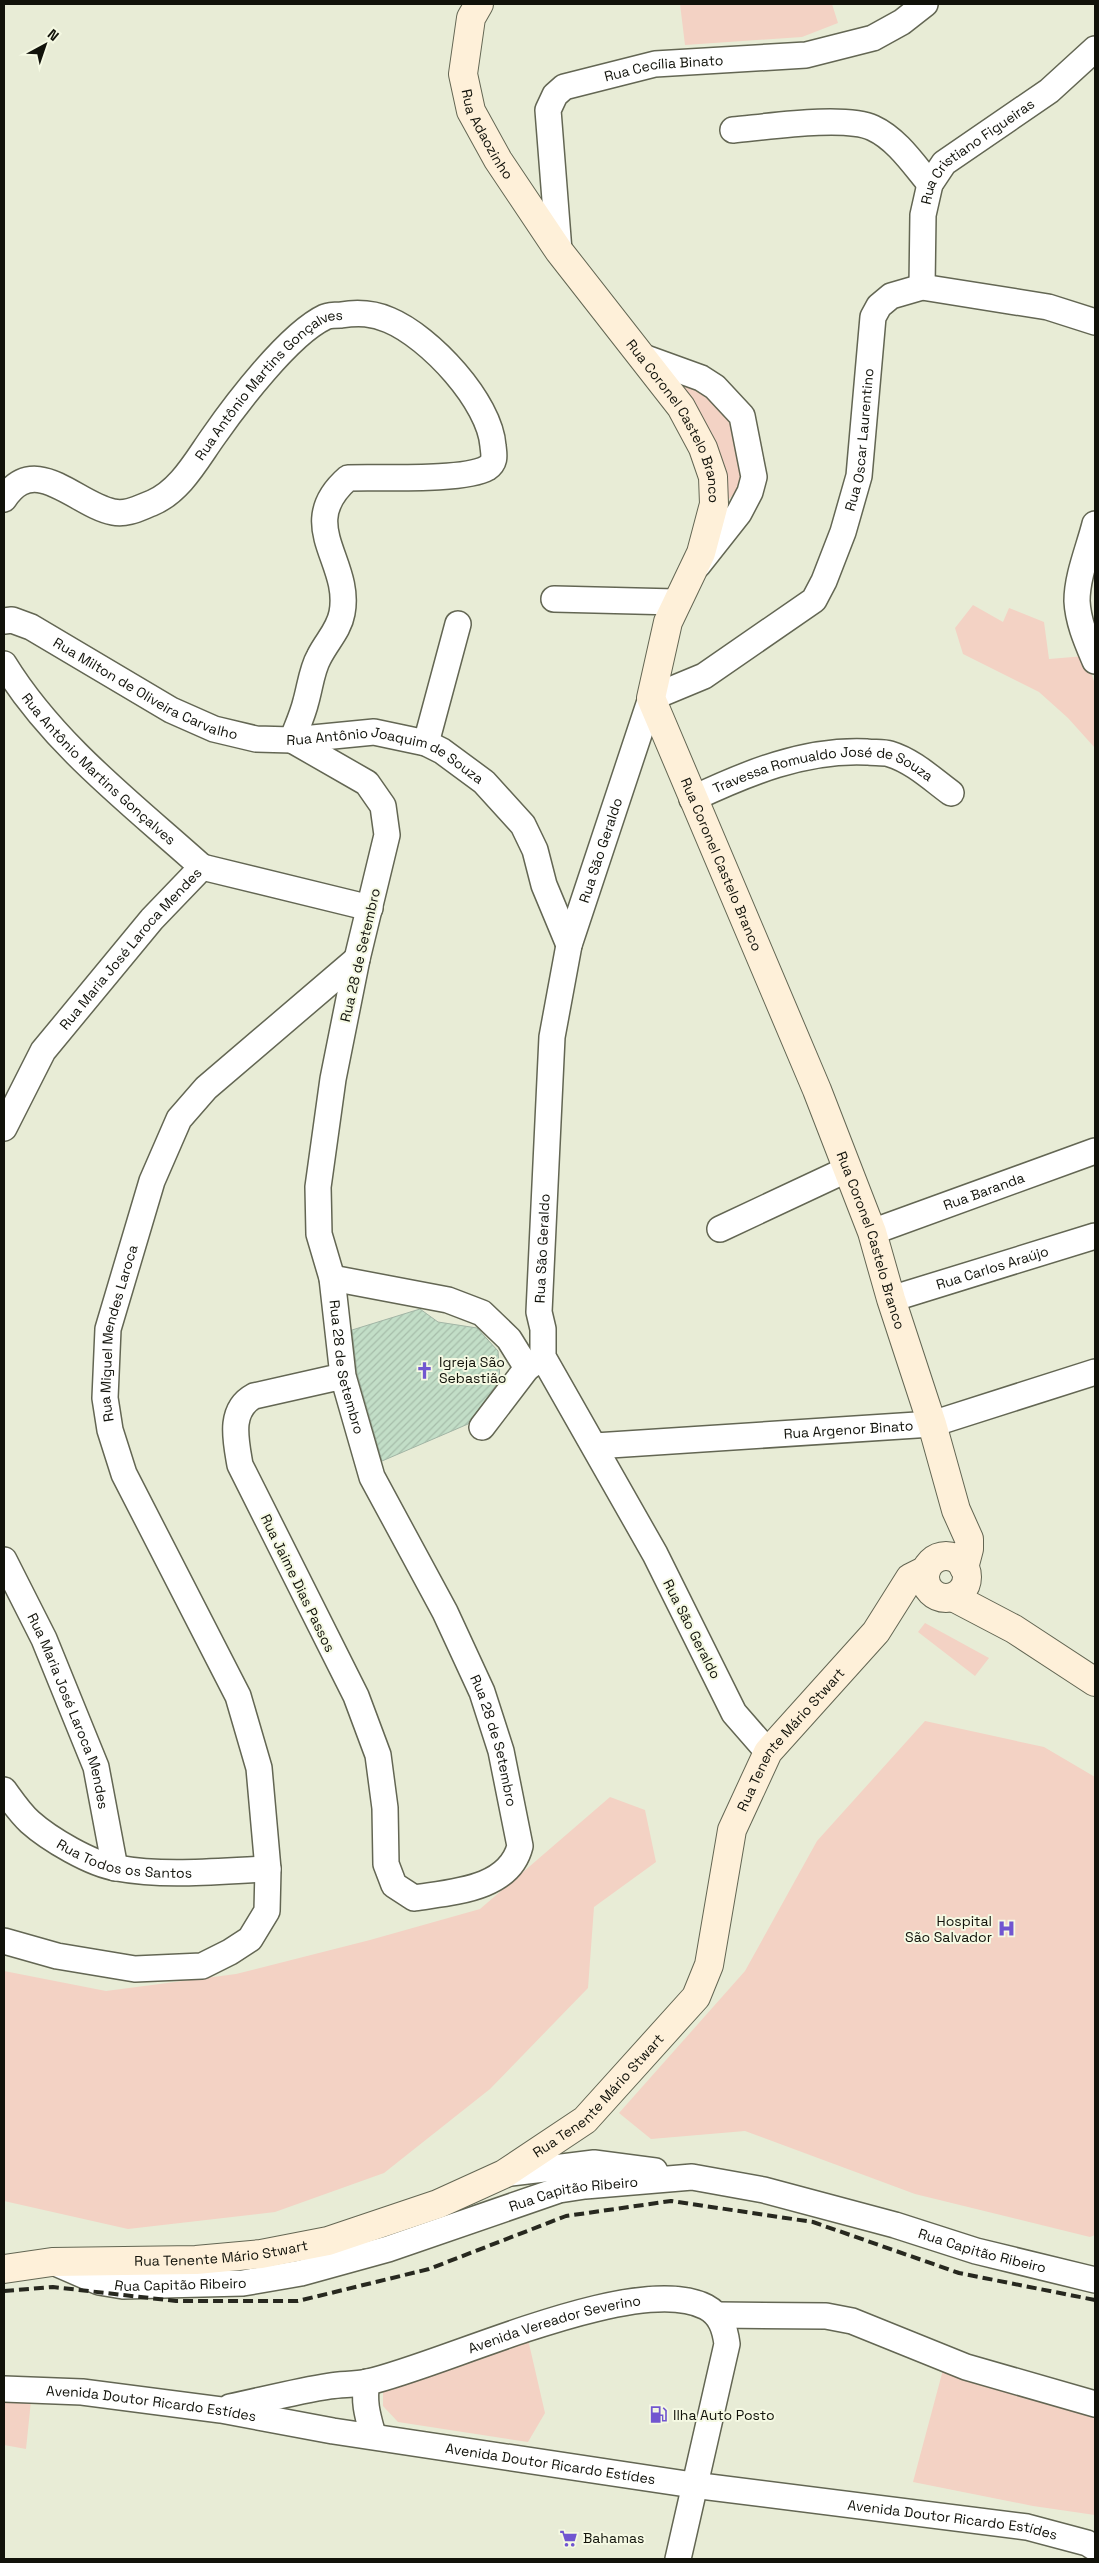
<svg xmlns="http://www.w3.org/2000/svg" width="1099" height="2563" font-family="'Space Grotesk',sans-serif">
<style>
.green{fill:#f3d2c4}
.building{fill:url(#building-hatch);stroke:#a2b5a5}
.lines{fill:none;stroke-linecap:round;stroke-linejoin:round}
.minor-casing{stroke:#636653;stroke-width:28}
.secondary-casing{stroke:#636653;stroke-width:30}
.minor{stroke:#fff;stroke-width:25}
.secondary{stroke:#fef0d9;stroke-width:28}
.rail{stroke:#27281f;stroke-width:4;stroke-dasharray:10 5;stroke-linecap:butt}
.labels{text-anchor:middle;stroke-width:4;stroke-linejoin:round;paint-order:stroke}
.street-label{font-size:14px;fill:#11120a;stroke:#f5f9e3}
.poi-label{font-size:14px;fill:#11120a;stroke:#f5f9e3;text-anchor:start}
</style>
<defs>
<pattern id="building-hatch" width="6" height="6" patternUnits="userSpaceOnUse" patternTransform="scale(1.25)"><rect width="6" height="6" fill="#c2dec7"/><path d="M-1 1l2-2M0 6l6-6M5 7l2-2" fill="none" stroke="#a6bdaa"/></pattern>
</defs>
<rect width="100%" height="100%" fill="#e8ecd6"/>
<path class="green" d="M 680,4 L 832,4 L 838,23 L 802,37 L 685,45 Z
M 670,381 L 707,388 L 739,421 L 742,486 L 718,510 Z
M 973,605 L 1003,622 L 1009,608 L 1044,622 L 1049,659 L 1085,656 L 1095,684 L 1095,748 L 1068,718 L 1039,692 L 963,654 L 955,628 Z
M 925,1623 L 989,1658 L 975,1676 L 918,1632 Z
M 925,1721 L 1044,1747 L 1095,1777 L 1095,2235 L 1090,2237 L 915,2194 L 745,2131 L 651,2139 L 619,2113 L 745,1971 L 817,1841 Z
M 610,1797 L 645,1810 L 656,1862 L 594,1907 L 588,1988 L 490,2089 L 384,2173 L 275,2212 L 128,2229 L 4,2201 L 4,1971 L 106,1991 L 236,1974 L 370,1940 L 480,1909 Z
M 527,2335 L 545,2413 L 528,2442 L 398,2422 L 383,2406 L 383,2392 L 400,2373 Z
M 944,2366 L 1095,2409 L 1095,2515 L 1033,2506 L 913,2482 Z
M 4,2398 L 31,2401 L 26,2449 L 4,2445 Z"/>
<path class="building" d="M 420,1309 L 438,1322 L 477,1328 L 498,1351 L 500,1380 L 468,1424 L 382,1461 L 357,1373 L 352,1330 Z"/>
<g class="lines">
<defs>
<g id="minor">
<path d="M 733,130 C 766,127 845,115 873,128 C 897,139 914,165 930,184"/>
<path id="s1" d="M 559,251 L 548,110 L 555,95 L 564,87 L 655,64 L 806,55 L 873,38 L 902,22 L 925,4"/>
<path id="s2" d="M 922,287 L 923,215 L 930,184 L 944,163 L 1049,91 L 1095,49"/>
<path d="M 643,357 L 701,378 L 715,387 L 742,416 L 754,477 L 750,492 L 739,513 L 698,565"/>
<path id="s3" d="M 4,499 C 35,451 76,505 113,512 C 127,515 139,508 152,503 C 180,491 196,461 213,437 C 236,404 289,334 325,317 C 330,315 336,315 341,315 C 359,312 373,313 389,320 C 430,337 490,402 493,446 C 494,455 496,462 487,468 C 465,481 378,477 348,478 C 294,525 352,561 342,613 C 339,630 327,641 319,657 C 312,669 310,687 306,701 C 303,714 297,727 292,740"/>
<path d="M 1095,524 C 1089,548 1077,576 1077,601 C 1078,622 1087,642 1095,661"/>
<path d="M 554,599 L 676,602"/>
<path id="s4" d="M 4,621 L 12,620 L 31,627 L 171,710 L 214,729 L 256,739 L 292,740 L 374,732 L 426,743 L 442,751 L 484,782 L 523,825 L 535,850 L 544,885 L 569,945"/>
<path id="s5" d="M 4,664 C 54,745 132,804 202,867"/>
<path id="s6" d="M 292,740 L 367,783 L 383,806 L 387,835 L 357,959 L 333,1079 L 318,1187 L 319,1234 L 332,1278 L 343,1376 L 372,1477 L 445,1612 L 482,1692 L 501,1751 L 520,1846 C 509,1890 451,1892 414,1898 L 394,1885 L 386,1864 L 385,1808 L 378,1755 L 356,1696 L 240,1465 C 236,1441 228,1410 254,1396 L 343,1376"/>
<path d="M 426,743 L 458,624"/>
<path id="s7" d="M 692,799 C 747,773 805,749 867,752 C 874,753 883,752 890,754 C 913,761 932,779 951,793"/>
<path id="s8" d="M 4,1128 L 43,1051 L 152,919 L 202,867 L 370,908"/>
<path d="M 720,1229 L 848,1169"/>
<path id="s9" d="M 872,1232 L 1095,1151"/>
<path d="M 332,1278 L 448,1300 L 482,1313 L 509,1339 L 527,1368 L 543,1357"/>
<path id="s10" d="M 891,1299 L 1095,1236"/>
<path d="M 482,1427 L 527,1368"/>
<path id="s11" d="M 595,1446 L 932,1424 L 1095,1372"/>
<path id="s12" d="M 4,1560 L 44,1639 L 96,1767 L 115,1868"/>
<path id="s13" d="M 768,1752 L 734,1713 L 655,1554 L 543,1357 L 543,1329 L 539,1312 L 552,1037 L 569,945 L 651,698 L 704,676 L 814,600 L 824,581 L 843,532 L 859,476 L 873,317 L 879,306 L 891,296 L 922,287 L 1048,307 L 1095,322"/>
<path id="s14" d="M 4,1790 C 12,1801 20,1813 30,1822 C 49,1839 91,1864 117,1868 C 166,1877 219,1871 268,1869"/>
<path id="s15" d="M 4,1941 L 57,1956 L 135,1969 L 202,1966 L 230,1952 L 250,1939 L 267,1911 L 268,1869 L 259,1768 L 238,1696 L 124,1474 L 110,1430 L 105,1398 L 108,1329 L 152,1181 L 179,1119 L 206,1088 L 357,959"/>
<path d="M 504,2174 L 594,2163 L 655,2171"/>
<path id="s16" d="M 53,2262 L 99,2282 L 123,2286 L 243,2283 L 301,2273 L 388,2249 L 559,2190 L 585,2186 L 692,2177 L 764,2190 L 895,2225 L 976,2251 L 1095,2280"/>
<path d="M 717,2315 L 826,2316 L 852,2321 L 966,2367 L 1095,2404"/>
<path d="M 367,2382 C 363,2402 368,2417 373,2435"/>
<path id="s17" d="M 4,2389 L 82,2392 L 221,2410 L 333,2431 L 693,2485 L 1027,2527 L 1087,2543 L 1095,2548"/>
<path id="s18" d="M 230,2407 C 263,2400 297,2391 330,2386 C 342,2384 355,2385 368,2382 C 444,2365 636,2271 706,2307 C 721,2315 725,2329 727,2344 L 678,2559"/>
</g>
<g id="secondary">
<path id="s19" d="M 479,4 L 471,18 L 463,74 L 471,111 L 498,160 L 559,251 L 681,407 L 703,448 L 713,477 L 714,504 L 701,553 L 668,622 L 651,698 L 817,1090 L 872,1232 L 891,1299 L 932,1424 L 956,1510 L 969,1539 L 969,1549 L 964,1568"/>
<circle cx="946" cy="1577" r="21"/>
<path d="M 953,1597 L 1014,1629 L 1095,1682"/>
<path id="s20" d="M 4,2269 L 52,2262 L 196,2260 L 261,2254 L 328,2241 L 438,2204 L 504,2174 L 585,2120 L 696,1997 L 709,1965 L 732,1830 L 768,1752 L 876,1632 L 910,1578 L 926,1570"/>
</g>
</defs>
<use href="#minor" class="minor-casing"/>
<use href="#secondary" class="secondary-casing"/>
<use href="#minor" class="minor"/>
<use href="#secondary" class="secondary"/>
<path class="rail" d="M 4,2291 L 53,2287 L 176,2301 L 298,2301 L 429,2269 L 566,2216 L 671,2201 L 813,2222 L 959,2273 L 1095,2300"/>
</g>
<defs>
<symbol id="church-bare" viewBox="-9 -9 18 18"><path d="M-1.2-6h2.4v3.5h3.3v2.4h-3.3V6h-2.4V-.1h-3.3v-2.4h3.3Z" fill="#7156d0" stroke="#f5f9e3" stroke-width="2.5" paint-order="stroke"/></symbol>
<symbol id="hospital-bare" viewBox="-9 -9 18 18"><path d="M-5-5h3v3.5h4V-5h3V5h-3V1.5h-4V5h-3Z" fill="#7156d0" stroke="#f5f9e3" stroke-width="2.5" paint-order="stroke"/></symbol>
<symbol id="fuel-bare" viewBox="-9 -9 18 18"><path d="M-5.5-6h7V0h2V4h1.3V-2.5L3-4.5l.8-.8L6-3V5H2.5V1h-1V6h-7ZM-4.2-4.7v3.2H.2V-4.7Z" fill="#7156d0" stroke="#f5f9e3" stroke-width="2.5" paint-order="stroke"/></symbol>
<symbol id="supermarket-bare" viewBox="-9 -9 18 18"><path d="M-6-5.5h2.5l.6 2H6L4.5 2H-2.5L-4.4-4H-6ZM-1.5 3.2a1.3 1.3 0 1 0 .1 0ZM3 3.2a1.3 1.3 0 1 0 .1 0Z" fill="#7156d0" stroke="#f5f9e3" stroke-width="2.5" paint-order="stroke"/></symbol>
</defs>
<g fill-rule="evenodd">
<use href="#church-bare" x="412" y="1358" width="25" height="25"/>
<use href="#hospital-bare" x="994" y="1916" width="25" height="25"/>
<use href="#fuel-bare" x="646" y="2402" width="25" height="25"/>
<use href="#supermarket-bare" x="556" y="2526" width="25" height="25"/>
</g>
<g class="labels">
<g class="street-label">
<text dy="5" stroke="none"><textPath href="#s1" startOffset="272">Rua Cecília Binato</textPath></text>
<text dy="5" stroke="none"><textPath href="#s19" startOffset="138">Rua Adaozinho</textPath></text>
<text dy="5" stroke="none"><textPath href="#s2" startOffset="160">Rua Cristiano Figueiras</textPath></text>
<text dy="5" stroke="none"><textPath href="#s3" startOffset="334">Rua Antônio Martins Gonçalves</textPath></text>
<text dy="5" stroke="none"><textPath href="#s19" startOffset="484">Rua Coronel Castelo Branco</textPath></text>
<text dy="5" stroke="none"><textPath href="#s13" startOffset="1490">Rua Oscar Laurentino</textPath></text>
<text dy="5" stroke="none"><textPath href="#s4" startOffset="159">Rua Milton de Oliveira Carvalho</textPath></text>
<text dy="5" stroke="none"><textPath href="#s4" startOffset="416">Rua Antônio Joaquim de Souza</textPath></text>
<text dy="5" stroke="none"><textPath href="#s5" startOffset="142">Rua Antônio Martins Gonçalves</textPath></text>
<text dy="5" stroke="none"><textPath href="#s7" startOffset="139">Travessa Romualdo José de Souza</textPath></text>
<text dy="5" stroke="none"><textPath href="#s13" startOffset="970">Rua São Geraldo</textPath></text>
<text dy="5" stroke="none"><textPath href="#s19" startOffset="964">Rua Coronel Castelo Branco</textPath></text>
<text dy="5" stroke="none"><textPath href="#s8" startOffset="221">Rua Maria José Laroca Mendes</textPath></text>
<text transform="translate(360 955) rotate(-77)" y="5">Rua 28 de Setembro</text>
<text dy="5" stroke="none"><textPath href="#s9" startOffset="119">Rua Baranda</textPath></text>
<text dy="5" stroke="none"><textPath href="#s19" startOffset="1369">Rua Coronel Castelo Branco</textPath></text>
<text dy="5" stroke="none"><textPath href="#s13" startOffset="565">Rua São Geraldo</textPath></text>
<text dy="5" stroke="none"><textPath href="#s10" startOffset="106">Rua Carlos Araújo</textPath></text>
<text dy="5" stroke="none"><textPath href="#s15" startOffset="902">Rua Miguel Mendes Laroca</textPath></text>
<text dy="5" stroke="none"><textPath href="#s6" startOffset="686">Rua 28 de Setembro</textPath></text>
<text dy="5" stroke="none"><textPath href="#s11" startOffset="254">Rua Argenor Binato</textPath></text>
<text transform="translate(298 1583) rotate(64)" y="5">Rua Jaime Dias Passos</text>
<text transform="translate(692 1629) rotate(63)" y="5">Rua São Geraldo</text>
<text dy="5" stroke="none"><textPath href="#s12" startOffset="165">Rua Maria José Laroca Mendes</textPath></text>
<text dy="5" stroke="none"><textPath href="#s20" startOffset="1058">Rua Tenente Mário Stwart</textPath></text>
<text dy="5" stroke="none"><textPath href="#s6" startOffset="1091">Rua 28 de Setembro</textPath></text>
<text dy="5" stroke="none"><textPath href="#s14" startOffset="146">Rua Todos os Santos</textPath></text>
<text dy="5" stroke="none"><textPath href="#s20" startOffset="638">Rua Tenente Mário Stwart</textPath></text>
<text dy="5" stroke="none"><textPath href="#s16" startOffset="538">Rua Capitão Ribeiro</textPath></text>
<text dy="5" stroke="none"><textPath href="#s16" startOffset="958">Rua Capitão Ribeiro</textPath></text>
<text dy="5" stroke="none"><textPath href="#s20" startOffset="218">Rua Tenente Mário Stwart</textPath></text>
<text dy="5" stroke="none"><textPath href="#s16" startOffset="132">Rua Capitão Ribeiro</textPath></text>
<text dy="5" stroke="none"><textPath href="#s18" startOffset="336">Avenida Vereador Severino</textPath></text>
<text dy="5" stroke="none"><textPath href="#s17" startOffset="148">Avenida Doutor Ricardo Estídes</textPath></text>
<text dy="5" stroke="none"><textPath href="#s17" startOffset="552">Avenida Doutor Ricardo Estídes</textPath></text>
<text dy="5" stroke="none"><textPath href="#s17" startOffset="958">Avenida Doutor Ricardo Estídes</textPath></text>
</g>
<g class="poi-label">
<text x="439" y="1367">Igreja São<tspan x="439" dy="16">Sebastião</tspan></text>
<text x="992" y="1926" text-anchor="end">Hospital<tspan x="992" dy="16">São Salvador</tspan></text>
<text x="673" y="2420">Ilha Auto Posto</text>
<text x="583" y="2543">Bahamas</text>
</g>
</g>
<rect width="1099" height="2563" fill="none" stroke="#11120a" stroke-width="10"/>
<g transform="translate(45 45) rotate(40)" stroke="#f5f9e3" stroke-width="4" paint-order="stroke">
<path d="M0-4L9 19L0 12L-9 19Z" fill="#11120a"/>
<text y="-8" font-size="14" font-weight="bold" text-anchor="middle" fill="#11120a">N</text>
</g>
</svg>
